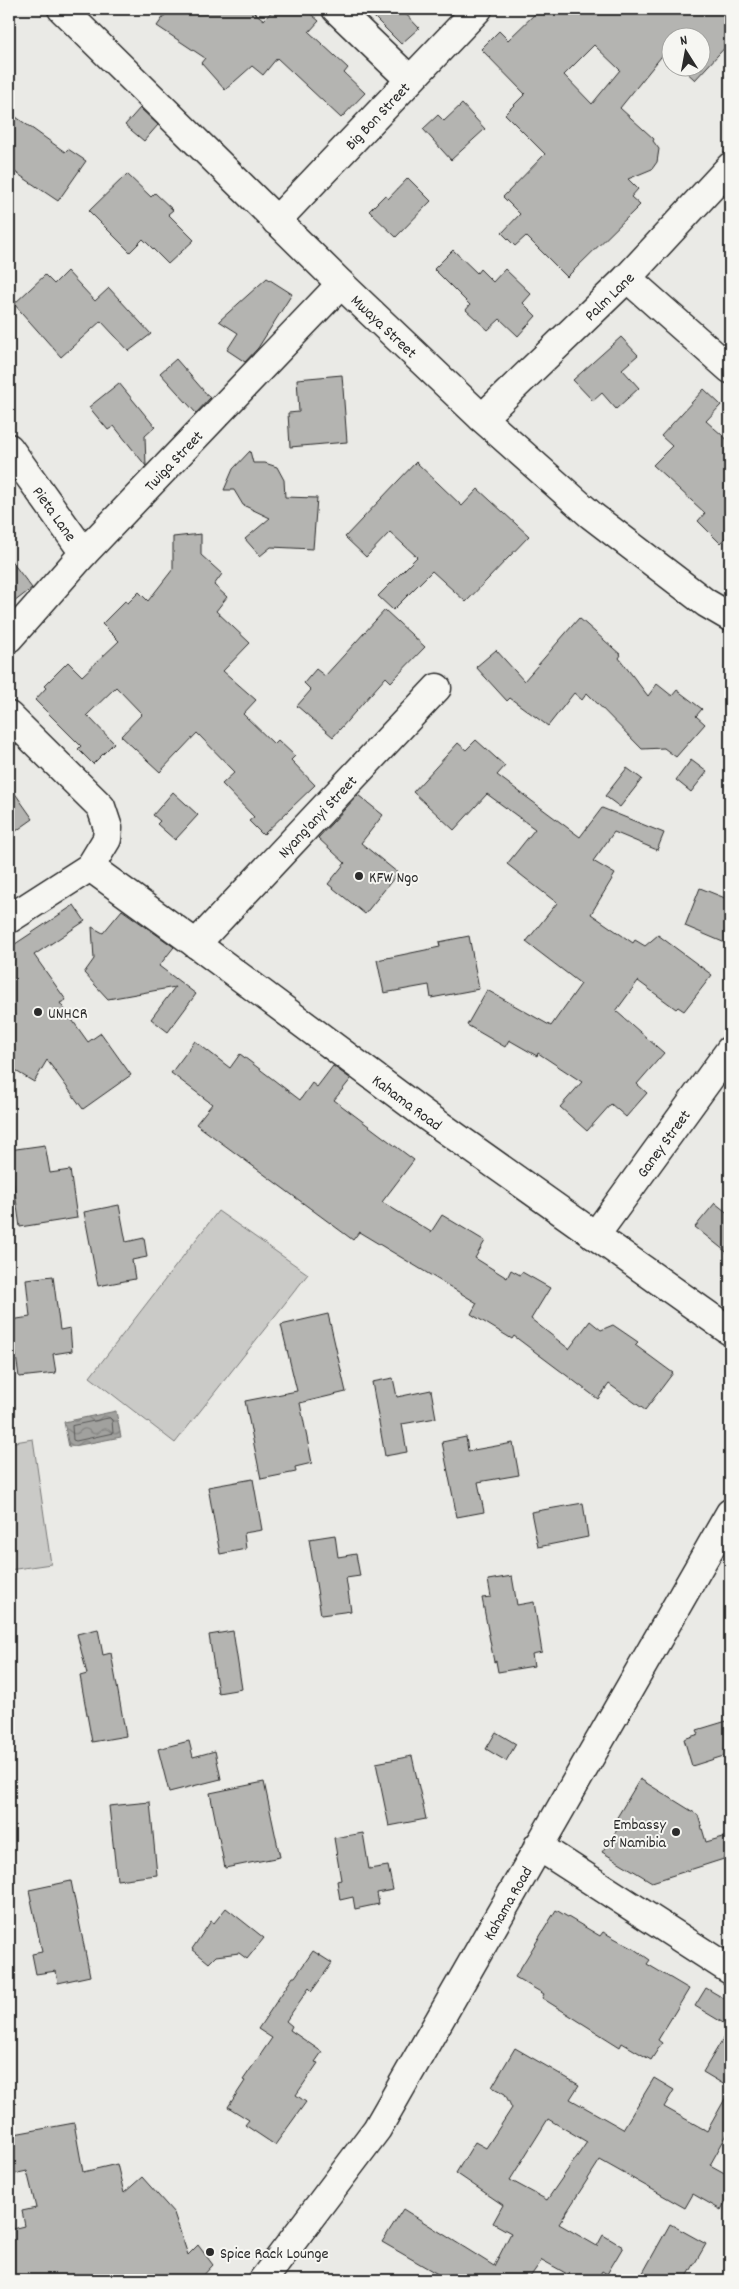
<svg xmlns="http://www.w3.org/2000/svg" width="739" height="2289" font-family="Dekko,sans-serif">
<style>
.pitch{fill:#cacac7;stroke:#7a7a79}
.water{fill:url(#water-waves);stroke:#727270}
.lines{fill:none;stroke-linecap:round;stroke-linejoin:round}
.shore{stroke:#5a5a59;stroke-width:1}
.building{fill:#b4b4b1;stroke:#2b2b2b;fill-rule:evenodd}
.minor-casing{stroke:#2b2b2b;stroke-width:31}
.minor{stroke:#f6f6f2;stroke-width:28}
.poi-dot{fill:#2b2b2b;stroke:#f6f6f2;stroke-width:2}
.labels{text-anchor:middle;stroke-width:4;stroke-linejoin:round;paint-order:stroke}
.street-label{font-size:16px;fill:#2b2b2b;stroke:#f6f6f2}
.poi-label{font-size:16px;fill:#2b2b2b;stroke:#f6f6f2;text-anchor:start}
</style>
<defs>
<pattern id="water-waves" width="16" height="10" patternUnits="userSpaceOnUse" patternTransform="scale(1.25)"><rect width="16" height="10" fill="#a1a19e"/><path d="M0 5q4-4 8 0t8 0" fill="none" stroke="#838381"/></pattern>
</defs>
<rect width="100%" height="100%" fill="#eaeae6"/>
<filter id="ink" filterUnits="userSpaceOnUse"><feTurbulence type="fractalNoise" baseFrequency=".02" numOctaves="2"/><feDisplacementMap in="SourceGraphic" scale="10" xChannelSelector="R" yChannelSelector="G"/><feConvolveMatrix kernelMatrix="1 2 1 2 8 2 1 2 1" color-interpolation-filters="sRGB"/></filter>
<g filter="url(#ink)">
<path class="pitch" d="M 218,1211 L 308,1274 L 175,1443 L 90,1377 Z
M 33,1439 L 51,1564 L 9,1570 L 9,1443 Z"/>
<path class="water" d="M 116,1411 L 121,1437 L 69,1447 L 64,1422 Z"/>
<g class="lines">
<path class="shore" d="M 110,1418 L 112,1420 L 113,1433 L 76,1441 L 73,1440 L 72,1426 Z"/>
</g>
<path class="building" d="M 169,9 L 250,9 L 264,20 L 274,9 L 305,9 L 319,21 L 309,32 L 348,68 L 344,73 L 365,93 L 341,118 L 277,58 L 263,75 L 252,66 L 225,90 L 201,63 L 205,58 L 157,26 Z
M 366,9 L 401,9 L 419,28 L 401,44 Z
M 540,9 L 730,9 L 730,42 L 695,80 L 682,68 L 702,68 L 702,38 L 672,38 L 672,58 L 665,52 L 620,108 L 654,139 L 653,141 L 659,149 L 657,162 L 652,169 L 628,179 L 638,189 L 631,197 L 640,205 L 567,277 L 526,236 L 515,246 L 502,233 L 520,214 L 503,197 L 545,154 L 505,114 L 525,94 L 481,49 L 499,31 L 508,40 ZM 594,45 L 620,70 L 592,104 L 564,75 Z
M 462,104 L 485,129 L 451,160 L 423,129 L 438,115 L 444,121 Z
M 140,108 L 158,125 L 144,141 L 125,125 Z
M 9,112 L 65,152 L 68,149 L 86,161 L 58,201 L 9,168 Z
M 127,174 L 151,197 L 155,193 L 173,210 L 168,214 L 194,240 L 168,264 L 143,239 L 130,252 L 89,211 Z
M 408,178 L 431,201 L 396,237 L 369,211 L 385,195 L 388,199 Z
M 453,250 L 477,273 L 480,269 L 493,282 L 505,269 L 531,294 L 523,303 L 536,316 L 518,336 L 500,319 L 488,330 L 466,310 L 470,305 L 434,269 Z
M 67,271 L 95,301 L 109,288 L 151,334 L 129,351 L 101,321 L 61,357 L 14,304 L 45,275 L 54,284 Z
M 267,278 L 292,294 L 258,348 L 245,362 L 227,350 L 238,333 L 219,321 Z
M 621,337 L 638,355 L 622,369 L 639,388 L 616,409 L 602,393 L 593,401 L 573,380 Z
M 176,359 L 210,398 L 196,413 L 160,373 Z
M 342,375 L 347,442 L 290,447 L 288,413 L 299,412 L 297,379 Z
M 119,383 L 155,427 L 145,436 L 146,466 L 114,426 L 108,430 L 89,407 Z
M 704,389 L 721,405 L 706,421 L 730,442 L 730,533 L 720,543 L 698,521 L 705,513 L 653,465 L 672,446 L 661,436 Z
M 250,451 L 253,463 L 265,463 L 277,467 L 284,480 L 285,497 L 317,498 L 313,549 L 271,547 L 260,556 L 245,539 L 270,518 L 243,505 L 234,490 L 224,490 L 233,469 Z
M 416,462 L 462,506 L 478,489 L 529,536 L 466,602 L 432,571 L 393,610 L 378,596 L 417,557 L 390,532 L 366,557 L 345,537 Z
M 201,534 L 201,555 L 222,574 L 214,585 L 227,597 L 216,611 L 250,643 L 223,671 L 256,700 L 243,714 L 274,744 L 278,740 L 295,756 L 291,760 L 315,785 L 263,835 L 249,821 L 254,817 L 222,784 L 235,772 L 197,733 L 160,772 L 121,736 L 142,714 L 116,687 L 87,715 L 114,743 L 93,764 L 78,749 L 81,746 L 35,700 L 46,688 L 44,686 L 68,662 L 82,676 L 119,641 L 102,624 L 125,601 L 128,603 L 139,592 L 148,601 L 173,569 L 173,537 Z
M 9,558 L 32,588 L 9,606 Z
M 385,610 L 425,647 L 391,682 L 386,677 L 333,737 L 297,706 L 311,690 L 304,683 L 316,669 L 325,676 Z
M 579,618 L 621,655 L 619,658 L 648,696 L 657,684 L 672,696 L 677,690 L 702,709 L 696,716 L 705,724 L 676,757 L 664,748 L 642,749 L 587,693 L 582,700 L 574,693 L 548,726 L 510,698 L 507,701 L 476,667 L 496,650 L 524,681 Z
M 476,740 L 505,766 L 497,775 L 580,837 L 602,808 L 664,833 L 657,850 L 614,832 L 593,861 L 615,874 L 591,914 L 633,943 L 635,940 L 645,946 L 658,935 L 712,975 L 684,1011 L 678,1007 L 676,1009 L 638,981 L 616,1011 L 664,1053 L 637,1084 L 647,1093 L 626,1117 L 611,1104 L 587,1131 L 560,1107 L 582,1082 L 538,1053 L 537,1056 L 509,1040 L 505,1047 L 467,1025 L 487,990 L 551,1026 L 581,984 L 526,942 L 557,903 L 507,864 L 535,829 L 487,794 L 454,830 L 413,792 L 458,743 L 466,750 Z
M 691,760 L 707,772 L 691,792 L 676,780 Z
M 627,768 L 642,779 L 620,807 L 605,796 Z
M 9,785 L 33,819 L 9,836 Z
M 173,792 L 198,815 L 175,840 L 157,824 L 160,821 L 153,815 Z
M 358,795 L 383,815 L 361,843 L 398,873 L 365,914 L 328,884 L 345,863 L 318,838 Z
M 700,888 L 730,900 L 730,945 L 685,926 Z
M 74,905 L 85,921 L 34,955 L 66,1000 L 60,1003 L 88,1042 L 101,1033 L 131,1075 L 83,1109 L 47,1060 L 34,1082 L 9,1067 L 9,948 Z
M 122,910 L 174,947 L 159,966 L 196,994 L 168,1032 L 151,1019 L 175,987 L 108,999 L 84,973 L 94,959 L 92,927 L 103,933 Z
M 469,936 L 479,989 L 431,998 L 429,985 L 384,993 L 377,960 L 440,947 L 439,942 Z
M 195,1041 L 230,1068 L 240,1054 L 300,1100 L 312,1083 L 317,1087 L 333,1066 L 351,1079 L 334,1100 L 414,1160 L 382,1202 L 431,1232 L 442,1215 L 485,1241 L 475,1258 L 507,1278 L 511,1270 L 520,1275 L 522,1272 L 550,1288 L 531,1319 L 569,1349 L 590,1321 L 601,1330 L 613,1325 L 638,1342 L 635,1345 L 673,1373 L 645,1410 L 609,1384 L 598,1399 L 514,1336 L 512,1339 L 471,1314 L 477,1303 L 359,1232 L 353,1240 L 196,1124 L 212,1104 L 171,1073 Z
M 45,1145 L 50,1173 L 70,1170 L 77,1218 L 20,1227 L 9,1150 Z
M 715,1203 L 730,1215 L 730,1255 L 695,1227 Z
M 119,1205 L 126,1242 L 144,1238 L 147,1257 L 132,1260 L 135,1279 L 98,1286 L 84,1212 Z
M 53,1276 L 60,1330 L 70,1328 L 72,1351 L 53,1354 L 56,1373 L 19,1377 L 11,1320 L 30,1317 L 26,1279 Z
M 328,1314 L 346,1392 L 300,1403 L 312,1463 L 295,1467 L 296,1472 L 261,1479 L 245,1401 L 297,1391 L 281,1325 Z
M 393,1378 L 397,1397 L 431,1390 L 436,1418 L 402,1424 L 407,1452 L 385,1456 L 372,1382 Z
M 466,1437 L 468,1451 L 513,1443 L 519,1475 L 478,1482 L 484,1512 L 457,1517 L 442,1442 Z
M 253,1479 L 262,1530 L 244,1533 L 246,1549 L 220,1554 L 208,1487 Z
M 583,1503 L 588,1537 L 538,1547 L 531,1512 Z
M 335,1535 L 338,1557 L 356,1554 L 360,1576 L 346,1578 L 351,1611 L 321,1615 L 309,1539 Z
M 512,1576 L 517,1605 L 534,1602 L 542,1652 L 532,1654 L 534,1666 L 498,1672 L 496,1661 L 494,1662 L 482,1598 L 491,1597 L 488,1580 Z
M 98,1629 L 103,1655 L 111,1653 L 126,1736 L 92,1742 L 80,1676 L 87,1674 L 77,1634 Z
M 233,1631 L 242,1689 L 218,1693 L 209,1635 Z
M 730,1720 L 730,1754 L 692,1766 L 684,1739 L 699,1734 L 697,1730 Z
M 496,1732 L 516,1744 L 506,1761 L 486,1749 Z
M 189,1741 L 193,1757 L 215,1751 L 221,1779 L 169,1792 L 158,1749 Z
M 412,1756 L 426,1819 L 389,1826 L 376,1763 Z
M 640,1779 L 698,1815 L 706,1842 L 730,1835 L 730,1857 L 652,1882 L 602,1852 L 619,1827 L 613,1824 Z
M 264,1782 L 280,1857 L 225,1868 L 210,1793 Z
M 150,1802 L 157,1875 L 117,1880 L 109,1806 Z
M 363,1833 L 369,1869 L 388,1866 L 393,1890 L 377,1893 L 379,1904 L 355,1909 L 353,1897 L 340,1900 L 337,1881 L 341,1880 L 334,1838 Z
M 71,1881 L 90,1976 L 58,1983 L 56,1971 L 36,1974 L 32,1954 L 42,1952 L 29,1890 Z
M 226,1908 L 264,1938 L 247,1959 L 239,1953 L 216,1956 L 209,1963 L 192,1949 L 211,1921 L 214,1923 Z
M 556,1910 L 600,1936 L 603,1932 L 634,1949 L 650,1960 L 647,1964 L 689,1989 L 658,2040 L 662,2043 L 651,2060 L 622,2043 L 620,2047 L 542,1998 L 544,1994 L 515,1977 Z
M 313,1951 L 332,1963 L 312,1991 L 309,1988 L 286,2021 L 292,2026 L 290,2030 L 322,2052 L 315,2062 L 318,2063 L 296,2095 L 306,2102 L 275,2145 L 245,2125 L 249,2120 L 228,2107 L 245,2081 L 243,2080 L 272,2038 L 258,2029 L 293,1977 L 295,1977 Z
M 706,1988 L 730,2002 L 730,2088 L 703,2072 L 730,2027 L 695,2006 Z
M 515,2048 L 579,2085 L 570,2099 L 623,2129 L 654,2078 L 674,2090 L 664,2107 L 707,2131 L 730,2090 L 730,2129 L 710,2165 L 730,2176 L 730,2193 L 721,2210 L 693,2194 L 685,2208 L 600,2160 L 559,2224 L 597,2246 L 603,2235 L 623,2247 L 607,2274 L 602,2271 L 597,2280 L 578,2280 L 542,2260 L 528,2280 L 448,2280 L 382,2242 L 403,2209 L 494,2266 L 511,2233 L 493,2223 L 503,2205 L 456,2173 L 475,2142 L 486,2148 L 512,2108 L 505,2094 L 492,2087 ZM 548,2119 L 587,2142 L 547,2200 L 510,2180 Z
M 74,2123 L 83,2172 L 117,2164 L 124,2193 L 142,2177 L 174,2213 L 188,2255 L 198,2245 L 213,2265 L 199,2280 L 9,2280 L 9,2230 L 25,2226 L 22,2211 L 36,2208 L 27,2171 L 9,2175 L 9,2135 Z
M 670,2224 L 706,2244 L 685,2280 L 639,2280 Z"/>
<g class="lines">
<defs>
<g id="minor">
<path id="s1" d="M 62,9 L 341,284 L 482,418 L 591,515 L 706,603 L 730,617"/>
<path d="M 336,9 L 409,79"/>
<path id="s2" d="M 276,221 L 478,9"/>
<path d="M 627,278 L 730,369"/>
<path id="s3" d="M 482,418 L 627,278 L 730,167"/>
<path id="s4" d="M 9,448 L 84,553"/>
<path id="s5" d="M 9,638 L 84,553 L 341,284"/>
<path d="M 9,716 L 101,807 L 108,828 L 107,839 L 90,867 L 9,919"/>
<path id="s6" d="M 90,867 L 196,944 L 428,1117 L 730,1331"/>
<path id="s7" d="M 196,944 L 437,688"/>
<path id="s8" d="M 595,1236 L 730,1050"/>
<path d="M 538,1846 L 730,1970"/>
<path id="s9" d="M 263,2280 L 377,2129 L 730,1513"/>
</g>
</defs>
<use href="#minor" class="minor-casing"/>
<use href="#minor" class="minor"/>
</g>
</g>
<g class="poi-dot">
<circle cx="359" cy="876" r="5"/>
<circle cx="38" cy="1012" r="5"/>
<circle cx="676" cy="1832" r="5"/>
<circle cx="210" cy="2252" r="5"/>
</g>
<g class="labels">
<g class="street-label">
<text dy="6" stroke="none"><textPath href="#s2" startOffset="146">Big Bon Street</textPath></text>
<text dy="6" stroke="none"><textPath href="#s3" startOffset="176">Palm Lane</textPath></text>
<text dy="6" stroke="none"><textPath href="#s1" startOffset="452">Mwaya Street</textPath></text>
<text dy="6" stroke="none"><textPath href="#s5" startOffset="242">Twiga Street</textPath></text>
<text dy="6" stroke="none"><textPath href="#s4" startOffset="80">Pieta Lane</textPath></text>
<text dy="6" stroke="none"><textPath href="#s7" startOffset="176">Nyang'anyi Street</textPath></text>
<text dy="6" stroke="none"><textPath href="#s6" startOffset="395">Kahama Road</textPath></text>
<text dy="6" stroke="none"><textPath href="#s8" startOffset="115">Ganey Street</textPath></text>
<text dy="6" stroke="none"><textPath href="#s9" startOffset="450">Kahama Road</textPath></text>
</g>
<g class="poi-label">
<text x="369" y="882">KFW Ngo</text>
<text x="48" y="1018">UNHCR</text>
<text x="666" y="1829" text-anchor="end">Embassy<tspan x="666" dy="18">of Namibia</tspan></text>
<text x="220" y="2258">Spice Rack Lounge</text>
</g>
</g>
<rect width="739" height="2289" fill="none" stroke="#f6f6f2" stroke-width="30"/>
<rect x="15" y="15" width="709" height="2259" fill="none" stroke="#2b2b2b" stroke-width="2" filter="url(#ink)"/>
<g transform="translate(686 52) rotate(349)"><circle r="24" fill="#f6f6f2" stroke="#a5a5a2"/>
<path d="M0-4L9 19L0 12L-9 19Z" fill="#2b2b2b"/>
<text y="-8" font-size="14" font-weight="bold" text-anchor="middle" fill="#2b2b2b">N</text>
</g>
</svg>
